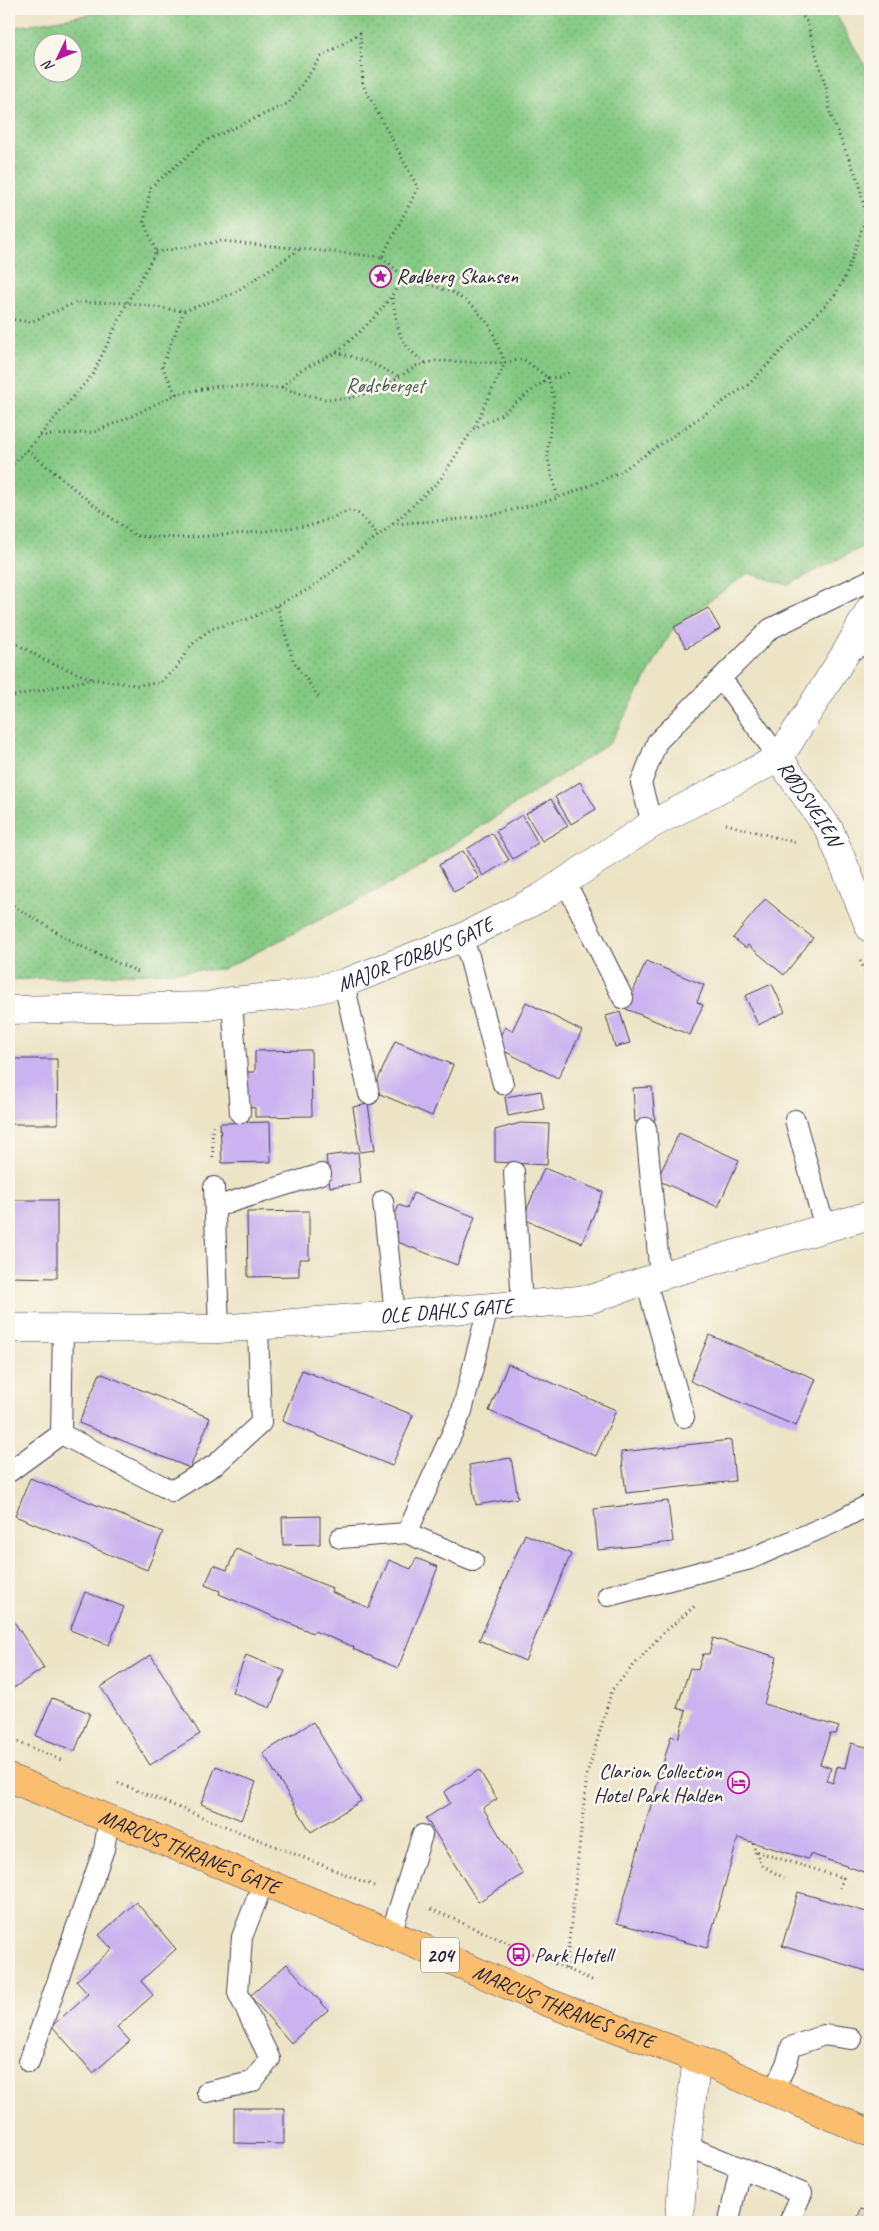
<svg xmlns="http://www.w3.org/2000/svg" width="879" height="2231" font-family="Caveat,sans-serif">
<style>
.park{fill:url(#park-dots);stroke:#53765f;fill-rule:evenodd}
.building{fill:#cbb2f0}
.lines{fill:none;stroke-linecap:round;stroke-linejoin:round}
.lane-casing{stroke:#403f50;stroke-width:22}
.street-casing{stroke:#403f50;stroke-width:29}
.highway-casing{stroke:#403f50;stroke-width:29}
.path{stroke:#403f50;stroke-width:3;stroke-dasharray:1 4;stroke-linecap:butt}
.lane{stroke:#fff;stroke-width:20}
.street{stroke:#fff;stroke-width:28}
.highway{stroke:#fbbe6e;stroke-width:28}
.labels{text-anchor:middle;stroke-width:5;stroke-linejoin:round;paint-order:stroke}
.shield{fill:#fbf7ec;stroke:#636270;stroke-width:1}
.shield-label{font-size:20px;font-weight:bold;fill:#22223b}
.poi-label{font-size:21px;fill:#22223b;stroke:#fbf7ec;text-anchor:start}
.park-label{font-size:21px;fill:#445c54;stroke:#fbf7ec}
.street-label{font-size:21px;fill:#22223b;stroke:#fbf7ec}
</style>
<defs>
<pattern id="park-dots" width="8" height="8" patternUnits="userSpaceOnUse" patternTransform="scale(1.25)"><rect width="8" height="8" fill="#84c983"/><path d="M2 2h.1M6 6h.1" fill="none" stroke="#72ac72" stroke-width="1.8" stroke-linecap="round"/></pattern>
</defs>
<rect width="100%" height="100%" fill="#fbf7ec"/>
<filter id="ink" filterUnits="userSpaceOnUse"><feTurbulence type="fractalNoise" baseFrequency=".02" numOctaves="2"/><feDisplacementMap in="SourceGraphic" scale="10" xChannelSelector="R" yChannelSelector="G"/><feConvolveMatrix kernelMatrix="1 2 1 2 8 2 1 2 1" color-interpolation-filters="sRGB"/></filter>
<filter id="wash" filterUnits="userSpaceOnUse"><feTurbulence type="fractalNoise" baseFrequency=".0096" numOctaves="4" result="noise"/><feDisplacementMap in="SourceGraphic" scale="20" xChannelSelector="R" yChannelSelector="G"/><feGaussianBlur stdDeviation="1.12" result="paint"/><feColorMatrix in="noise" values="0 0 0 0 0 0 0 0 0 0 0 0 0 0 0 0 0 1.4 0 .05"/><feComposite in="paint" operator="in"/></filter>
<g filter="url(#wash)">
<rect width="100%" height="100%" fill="#ede4c6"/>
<path class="park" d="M 119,9 L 833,9 L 870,75 L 870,534 L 866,545 L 788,585 L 748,573 L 674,627 L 610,743 L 403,877 L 224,969 L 9,980 L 9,28 ZM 42,42 L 72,42 L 72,72 L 42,72 Z"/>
<g id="blocks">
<path class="building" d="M 708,608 L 720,629 L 686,648 L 674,627 Z
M 580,782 L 596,809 L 571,824 L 555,797 Z
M 551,799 L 568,826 L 542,841 L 526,814 Z
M 522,815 L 538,843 L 513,859 L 496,831 Z
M 492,833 L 509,860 L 483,876 L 467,849 Z
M 463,851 L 479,878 L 454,892 L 439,865 Z
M 765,899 L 813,938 L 784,975 L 748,945 L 746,948 L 733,938 Z
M 646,961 L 704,985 L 697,1002 L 703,1005 L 690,1035 L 626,1009 Z
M 772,984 L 785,1012 L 758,1025 L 745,996 Z
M 526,1002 L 582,1031 L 558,1078 L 502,1050 L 496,1043 L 505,1027 L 512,1031 Z
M 620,1012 L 630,1043 L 615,1047 L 606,1016 Z
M 395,1041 L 453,1065 L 432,1116 L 373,1091 Z
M 311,1050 L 312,1116 L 255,1117 L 255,1108 L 247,1107 L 247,1072 L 255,1072 L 255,1051 Z
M 9,1059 L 57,1059 L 58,1124 L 9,1124 Z
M 652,1087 L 655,1120 L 635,1122 L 633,1088 Z
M 541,1091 L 544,1109 L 508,1116 L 505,1097 Z
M 368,1104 L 375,1150 L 360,1152 L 353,1107 Z
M 270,1122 L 271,1162 L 222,1163 L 220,1123 Z
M 520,1123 L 549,1124 L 547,1165 L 495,1162 L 495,1130 Z
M 679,1133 L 739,1160 L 718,1207 L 657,1180 Z
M 358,1152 L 361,1183 L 330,1187 L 326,1156 Z
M 544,1168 L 603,1192 L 582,1243 L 523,1219 Z
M 413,1193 L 475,1217 L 457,1265 L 395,1241 L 398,1232 L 389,1229 L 399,1205 L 407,1208 Z
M 9,1200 L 57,1200 L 57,1278 L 9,1277 Z
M 309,1211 L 309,1259 L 299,1259 L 299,1276 L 248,1277 L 247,1212 Z
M 709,1335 L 816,1379 L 796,1426 L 690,1381 Z
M 508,1364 L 616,1410 L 596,1456 L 489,1411 Z
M 302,1370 L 413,1415 L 392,1466 L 282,1421 Z
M 100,1373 L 210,1418 L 190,1468 L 79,1423 Z
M 731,1440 L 735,1481 L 626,1493 L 621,1452 Z
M 511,1458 L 518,1498 L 476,1505 L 469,1465 Z
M 30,1478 L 163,1532 L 147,1570 L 15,1516 Z
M 668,1501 L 673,1542 L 598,1550 L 594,1509 Z
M 320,1516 L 320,1544 L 283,1545 L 282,1517 Z
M 525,1534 L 571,1554 L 525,1661 L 479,1640 Z
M 236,1549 L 332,1588 L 331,1592 L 369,1608 L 389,1560 L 411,1569 L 416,1558 L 438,1567 L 398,1668 L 353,1649 L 354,1647 L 314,1631 L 313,1633 L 219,1594 L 220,1591 L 205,1585 L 214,1565 L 227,1570 Z
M 85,1592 L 124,1607 L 109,1645 L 70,1630 Z
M 9,1614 L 44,1668 L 9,1691 Z
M 713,1638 L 777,1657 L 764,1704 L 839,1727 L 836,1734 L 830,1734 L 820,1764 L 831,1768 L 827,1781 L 833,1783 L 837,1766 L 845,1768 L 851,1743 L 870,1748 L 870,1874 L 810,1854 L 808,1859 L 738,1838 L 707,1948 L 617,1923 L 671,1736 L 678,1738 L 686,1711 L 677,1708 L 690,1668 L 698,1670 L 703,1654 L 709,1654 Z
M 151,1655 L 200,1734 L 150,1765 L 101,1687 Z
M 246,1655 L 285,1671 L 270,1708 L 232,1692 Z
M 52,1698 L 90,1713 L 75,1751 L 36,1736 Z
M 313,1722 L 361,1801 L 311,1832 L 263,1753 Z
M 216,1766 L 256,1782 L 241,1820 L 201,1804 Z
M 479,1770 L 497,1799 L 483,1808 L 523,1874 L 478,1902 L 426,1818 L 450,1803 L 444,1792 Z
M 798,1892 L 870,1913 L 870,1972 L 782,1946 Z
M 136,1902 L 176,1949 L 141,1981 L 153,1995 L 117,2027 L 130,2041 L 93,2073 L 52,2026 L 88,1994 L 76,1981 L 112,1949 L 99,1935 Z
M 287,1964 L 328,2010 L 291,2043 L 250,1996 Z
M 234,2108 L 284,2108 L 284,2144 L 234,2143 Z
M 861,2209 L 870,2212 L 870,2222 L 856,2222 Z"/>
</g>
</g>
<g filter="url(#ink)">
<use href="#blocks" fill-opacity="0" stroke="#403f50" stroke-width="1"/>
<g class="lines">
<defs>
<path id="lane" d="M 847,651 L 870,644
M 721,678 L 779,758
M 652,824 L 641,783 L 657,742 L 770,629 L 870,580
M 566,883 L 623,998
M 461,938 L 469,956 L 503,1084
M 344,983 L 369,1094
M 232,1001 L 240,1113
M 795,1120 L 820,1211 L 830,1227
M 646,1128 L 660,1276
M 514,1172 L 522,1305
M 214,1187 L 219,1329
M 383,1201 L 395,1315
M 215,1207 L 321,1174
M 646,1281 L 684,1417
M 61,1434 L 172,1491 L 216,1464 L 261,1423 L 258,1326
M 9,1472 L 61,1434 L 63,1329
M 407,1533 L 473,1561
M 340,1538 L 407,1533 L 462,1411 L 488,1308
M 608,1596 L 750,1559 L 840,1520 L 870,1504
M 391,1934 L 422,1835
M 29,2062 L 104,1849 L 109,1819
M 207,2092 L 252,2082 L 270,2059 L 238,1993 L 242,1937 L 264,1881
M 773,2092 L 787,2062 L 791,2047 L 824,2035 L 852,2039
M 685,2145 L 802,2193 L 789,2222
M 729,2222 L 740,2167"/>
<g id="street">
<path id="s1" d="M 779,758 L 830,831 L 870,928"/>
<path d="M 779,758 L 847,651 L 870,609"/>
<path id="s2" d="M 9,1010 L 209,1006 L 232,1001 L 293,995 L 344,983 L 461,938 L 540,898 L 652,824 L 779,758"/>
<path id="s3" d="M 9,1328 L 219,1329 L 591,1299 L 660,1276 L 870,1215"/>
<path d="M 679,2222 L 685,2151 L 697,2059"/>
</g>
<g id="highway">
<path id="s4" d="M 9,1778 L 391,1934 L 544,2001 L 697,2059 L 870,2133"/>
</g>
</defs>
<use href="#lane" class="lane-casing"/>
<use href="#street" class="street-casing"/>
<use href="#highway" class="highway-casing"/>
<path class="path" d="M 156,252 L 222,241 L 382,257
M 382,257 L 403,276 L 452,292 L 473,306 L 490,326 L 505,363 L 473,429 L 500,415 L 548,378 L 554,398 L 547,455 L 558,498
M 392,298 C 399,331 397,344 427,364
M 9,319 L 30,322 L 77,302 L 127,303 L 184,311 L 232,294 L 299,250
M 337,352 C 365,327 386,310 403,276
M 282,387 L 299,371 L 337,352 L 370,363 L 400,377
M 176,394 L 162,366 L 184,311
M 40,436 L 94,432 L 132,416 L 176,394 L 218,386 L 281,388 L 323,399 L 346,399 L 379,390 L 416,366 L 436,361 L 505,363 L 523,359 L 548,378 L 560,377 L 571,371
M 27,450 L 94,505 L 136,536 L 181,538 L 248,533 L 313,525 L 351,510 L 359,514 L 378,535
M 9,467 L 27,450 L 93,374 L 127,303 L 156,252 L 144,222 L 151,187 L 205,141 L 289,103 L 321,57 L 360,33 L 363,85 L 418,188 L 382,257
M 394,523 L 440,480 L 473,429
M 277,606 L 293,660 L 320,699
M 9,639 L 44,660 L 92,679
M 9,697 L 93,679 L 136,685 L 159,683 L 176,668 L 191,645 L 211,629 L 251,618 L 311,588 L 393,524 L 463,519 L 501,513 L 558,498 L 589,486 L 620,472 L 749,384 L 835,295 L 846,275 L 866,217 L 859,182 L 830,114 L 827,91 L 807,22 L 797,9
M 726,824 L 797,843
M 9,903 L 78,945 L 138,972
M 860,961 L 870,980
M 212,1126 L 213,1159
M 9,1738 L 63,1761
M 118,1783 L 374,1886
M 753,1843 L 755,1851 L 843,1878 L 840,1888
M 755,1852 L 763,1866 L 784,1878
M 431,1909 L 594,1981
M 566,1969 L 587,1775 L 612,1690 L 659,1637 L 696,1605"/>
<use href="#lane" class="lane"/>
<use href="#street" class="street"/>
<use href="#highway" class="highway"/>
</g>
</g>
<defs>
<symbol id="sight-ring" viewBox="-11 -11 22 22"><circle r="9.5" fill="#fbf7ec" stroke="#b5179e" stroke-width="1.5"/><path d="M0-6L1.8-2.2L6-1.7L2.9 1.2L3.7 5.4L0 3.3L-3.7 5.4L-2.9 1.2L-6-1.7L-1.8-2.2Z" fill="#b5179e"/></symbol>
<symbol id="hotel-ring" viewBox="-11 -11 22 22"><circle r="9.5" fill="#fbf7ec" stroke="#b5179e" stroke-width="1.5"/><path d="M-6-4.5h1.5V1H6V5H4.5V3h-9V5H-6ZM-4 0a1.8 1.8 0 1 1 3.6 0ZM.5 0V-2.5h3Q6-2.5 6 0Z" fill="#b5179e"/></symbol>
<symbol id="bus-ring" viewBox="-11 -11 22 22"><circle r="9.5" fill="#fbf7ec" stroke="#b5179e" stroke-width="1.5"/><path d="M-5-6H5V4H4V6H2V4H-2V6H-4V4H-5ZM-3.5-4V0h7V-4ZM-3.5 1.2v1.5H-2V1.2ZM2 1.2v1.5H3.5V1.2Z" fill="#b5179e"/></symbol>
</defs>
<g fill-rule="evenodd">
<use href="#sight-ring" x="368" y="264" width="25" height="25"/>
<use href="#hotel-ring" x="726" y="1770" width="25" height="25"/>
<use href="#bus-ring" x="506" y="1942" width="25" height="25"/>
</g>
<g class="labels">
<rect class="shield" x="421" y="1937.5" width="38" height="35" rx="4"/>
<g class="shield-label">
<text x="440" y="1962">204</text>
</g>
<g class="poi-label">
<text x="396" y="283">Rødberg Skansen</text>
<text x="722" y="1778" text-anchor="end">Clarion Collection<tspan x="722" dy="24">Hotel Park Halden</tspan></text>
<text x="534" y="1962">Park Hotell</text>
</g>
<g class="park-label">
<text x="385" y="392">Rødsberget</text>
</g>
<g class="street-label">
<text dy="7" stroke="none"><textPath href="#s1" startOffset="55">RØDSVEIEN</textPath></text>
<text dy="7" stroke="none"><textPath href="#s2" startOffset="414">MAJOR FORBUS GATE</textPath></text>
<text dy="7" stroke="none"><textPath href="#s3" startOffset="438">OLE DAHLS GATE</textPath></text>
<text dy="7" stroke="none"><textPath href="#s4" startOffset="195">MARCUS THRANES GATE</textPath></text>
<text dy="7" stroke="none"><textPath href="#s4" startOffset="600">MARCUS THRANES GATE</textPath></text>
</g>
</g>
<rect width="879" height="2231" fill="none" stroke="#fbf7ec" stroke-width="30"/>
<g transform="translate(58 58) rotate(227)"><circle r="24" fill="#fbf7ec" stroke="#a4a2a5"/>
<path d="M0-4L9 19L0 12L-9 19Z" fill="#b5179e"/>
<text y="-8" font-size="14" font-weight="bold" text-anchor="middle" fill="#22223b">N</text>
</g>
</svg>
